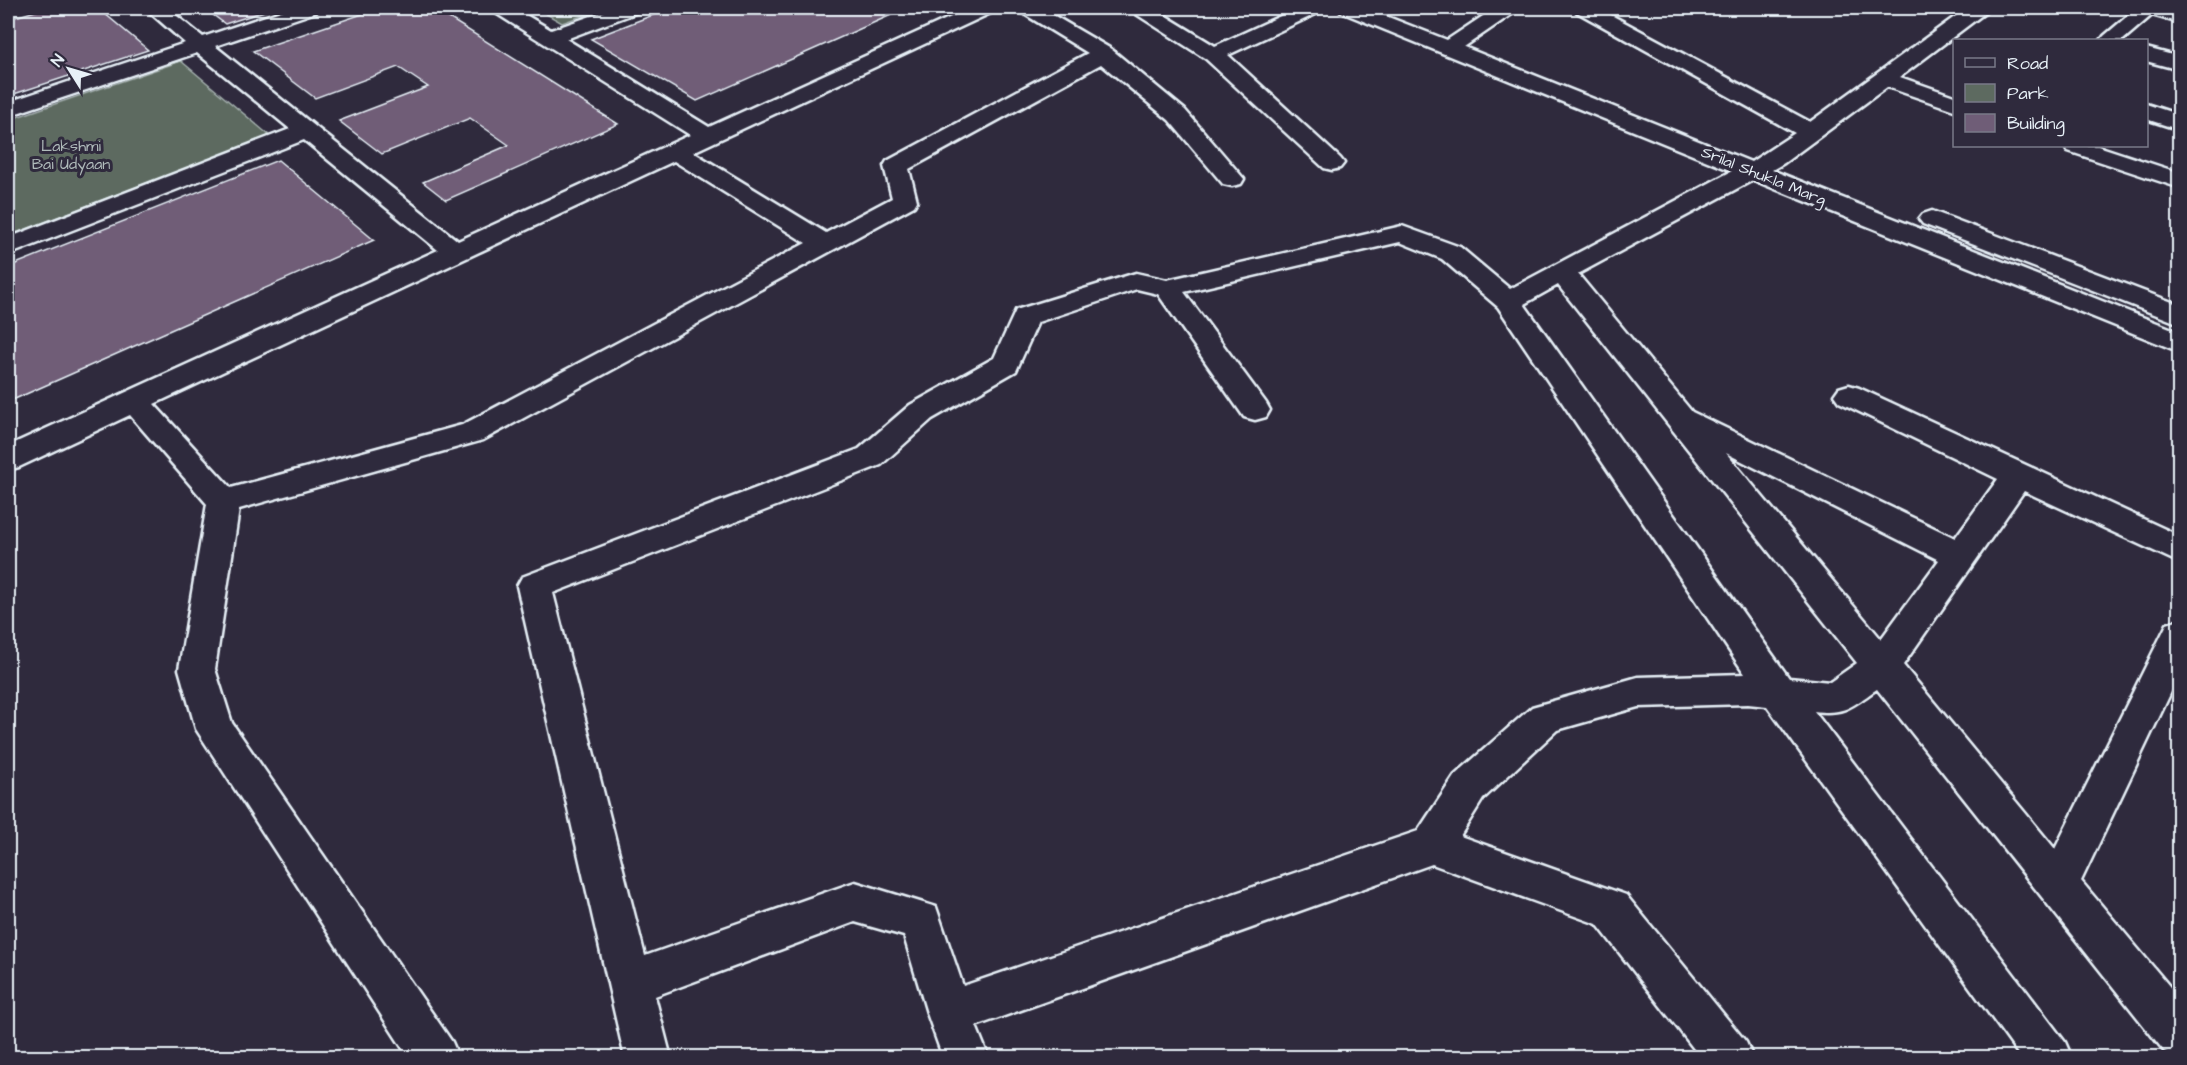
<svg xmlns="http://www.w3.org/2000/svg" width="2187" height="1065" font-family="'Architects Daughter',sans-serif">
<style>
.green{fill:#5d6a60;stroke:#a2aeac;stroke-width:1.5}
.building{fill:#6f5d77;stroke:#e8f1f8;stroke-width:1.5}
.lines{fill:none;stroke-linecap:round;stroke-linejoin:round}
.minor-casing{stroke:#e8f1f8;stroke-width:5}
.minor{fill:#2f2a3d;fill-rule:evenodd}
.labels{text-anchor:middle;stroke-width:6;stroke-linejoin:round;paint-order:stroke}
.far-park-label{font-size:16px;fill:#b0bbbb;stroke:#2f2a3d}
.far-street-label{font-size:16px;fill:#e8f1f8;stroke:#2f2a3d}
</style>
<rect width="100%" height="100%" fill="#2f2a3d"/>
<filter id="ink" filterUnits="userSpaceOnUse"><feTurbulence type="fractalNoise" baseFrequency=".0167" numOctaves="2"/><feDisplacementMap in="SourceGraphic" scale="12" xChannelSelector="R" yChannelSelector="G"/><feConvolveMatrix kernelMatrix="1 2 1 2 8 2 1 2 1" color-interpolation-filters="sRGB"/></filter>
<g filter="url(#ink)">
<path class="green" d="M 536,8 L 604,8 L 562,23 Z
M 181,61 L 270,136 L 8,236 L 8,120 Z"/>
<path class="building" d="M 46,8 L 98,8 L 148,50 L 8,96 L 8,19 Z
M 204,8 L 274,8 L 225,24 Z
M 380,8 L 433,8 L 618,124 L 446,200 L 423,182 L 509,145 L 470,118 L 382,154 L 339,121 L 428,87 L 398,67 L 315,98 L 253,51 Z
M 671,8 L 907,8 L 697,101 L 591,39 Z
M 278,160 L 374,240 L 8,402 L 8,267 Z"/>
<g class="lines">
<defs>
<path id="minor" d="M 145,8 L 167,8 L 203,37 L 290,8 L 319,8 L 316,12 L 215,46 L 458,241 L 690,135 L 494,12 L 491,8 L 514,8 L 551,30 L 614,8 L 641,8 L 638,12 L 566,39 L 709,127 L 971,8 L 996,8 L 993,12 L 693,152 L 826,233 L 892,198 L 884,166 L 887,161 L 1088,53 L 1021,12 L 1018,8 L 1041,8 L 1111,49 L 1185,110 L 1244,179 L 1241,184 L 1232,186 L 1223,184 L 1169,120 L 1101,64 L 909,169 L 917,201 L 914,206 L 483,440 L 239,509 L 215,669 L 232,723 L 452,1042 L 459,1058 L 409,1058 L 196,729 L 179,669 L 207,504 L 130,415 L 19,467 L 8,470 L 8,446 L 438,250 L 304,140 L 8,255 L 8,238 L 290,129 L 197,53 L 8,116 L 8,102 L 185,43 ZM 674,161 L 806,243 L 462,425 L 231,488 L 154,404 Z
M 1130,8 L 1153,8 L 1215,46 L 1298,8 L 1323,8 L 1320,12 L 1228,55 L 1340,158 L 1344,163 L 1340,168 L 1332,170 L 1324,168 L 1206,59 L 1133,12 Z
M 1338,8 L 1365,8 L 1447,40 L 1495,8 L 1518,8 L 1515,12 L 1464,47 L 1751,162 L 1795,133 L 1577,12 L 1574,8 L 1598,8 L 1810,122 L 1967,8 L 1989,8 L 1986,12 L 1900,77 L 1954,96 L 1954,110 L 1887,87 L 1784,163 L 1772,170 L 2180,332 L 2180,352 L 1753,180 L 1578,274 L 1692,412 L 1955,538 L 1998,479 L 1839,402 L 1834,395 L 1839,388 L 1849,385 L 1859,388 L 2180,536 L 2180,563 L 2024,491 L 1903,665 L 2055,849 L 2167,624 L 2180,620 L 2180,673 L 2081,881 L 2180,999 L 2180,1057 L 2164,1051 L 1877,689 C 1852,706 1846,715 1814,711 L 2065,1042 L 2072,1058 L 2021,1058 L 1767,706 L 1748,704 L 1638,707 L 1557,730 L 1483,799 L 1460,836 L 1626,895 L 1746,1042 L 1753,1058 L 1701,1058 L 1597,924 L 1432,864 L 976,1026 L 989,1058 L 943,1058 L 927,1013 L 904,936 L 855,922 L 655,996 L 671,1058 L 625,1058 L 517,586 L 522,577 L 859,449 L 910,405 L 994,358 L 1016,310 L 1136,273 L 1167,280 L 1402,226 L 1460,247 L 1510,289 L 1732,171 L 1341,12 ZM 1400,242 L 1442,259 L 1498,307 L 1745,674 L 1638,677 L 1532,707 L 1455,775 L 1418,831 L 963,986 L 936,907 L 855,882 L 645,956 L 553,593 L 881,465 L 932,419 L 1016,371 L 1038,322 L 1137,289 L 1158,294 L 1244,417 L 1255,420 L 1266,417 L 1270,410 L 1266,403 L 1184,292 ZM 1558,285 L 1857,663 L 1830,682 L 1789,678 L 1524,304 ZM 1726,453 L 1939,560 L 1881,639 Z
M 2137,8 L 2169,8 L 2180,10 L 2180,23 L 2152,15 L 2123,40 L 2101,40 L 2104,36 Z
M 2146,48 L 2180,57 L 2180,70 L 2146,61 Z
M 2146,104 L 2180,115 L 2180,130 L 2146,119 Z
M 2064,146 L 2098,146 L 2180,173 L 2180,188 L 2068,151 Z
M 1932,211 L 2180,305 L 2180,324 L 1923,224 L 1919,219 L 1923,214 Z"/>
</defs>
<use href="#minor" class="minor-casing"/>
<use href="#minor" class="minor"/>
</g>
</g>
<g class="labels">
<g class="far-park-label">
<text x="71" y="151">Lakshmi<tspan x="71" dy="18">Bai Udyaan</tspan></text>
</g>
<g class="far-street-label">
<text transform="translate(1764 175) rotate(22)" y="6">Srilal Shukla Marg</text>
</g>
</g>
<rect width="2187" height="1065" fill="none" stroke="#2f2a3d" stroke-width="30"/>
<rect x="15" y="15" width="2157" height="1035" fill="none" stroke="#e8f1f8" stroke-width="2" filter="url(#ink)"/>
<rect x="1953" y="39" width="195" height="108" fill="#2f2a3d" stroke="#797a88" stroke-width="1.5"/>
<rect x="1965" y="58" width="30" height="9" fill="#2f2a3d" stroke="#797a88" stroke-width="1.5"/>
<text x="2007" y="69" font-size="18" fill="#e8f1f8">Road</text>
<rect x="1965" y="84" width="30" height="18" fill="#5d6a60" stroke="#797a88" stroke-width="1.5"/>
<text x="2007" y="99" font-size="18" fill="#e8f1f8">Park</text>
<rect x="1965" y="114" width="30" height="18" fill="#6f5d77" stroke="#797a88" stroke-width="1.5"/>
<text x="2007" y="129" font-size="18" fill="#e8f1f8">Building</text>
<g transform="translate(69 69) rotate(307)" stroke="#2f2a3d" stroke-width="4.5" paint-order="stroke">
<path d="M0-4.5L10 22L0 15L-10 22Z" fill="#e8f1f8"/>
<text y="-9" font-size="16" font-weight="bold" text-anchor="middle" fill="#e8f1f8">N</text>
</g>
</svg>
